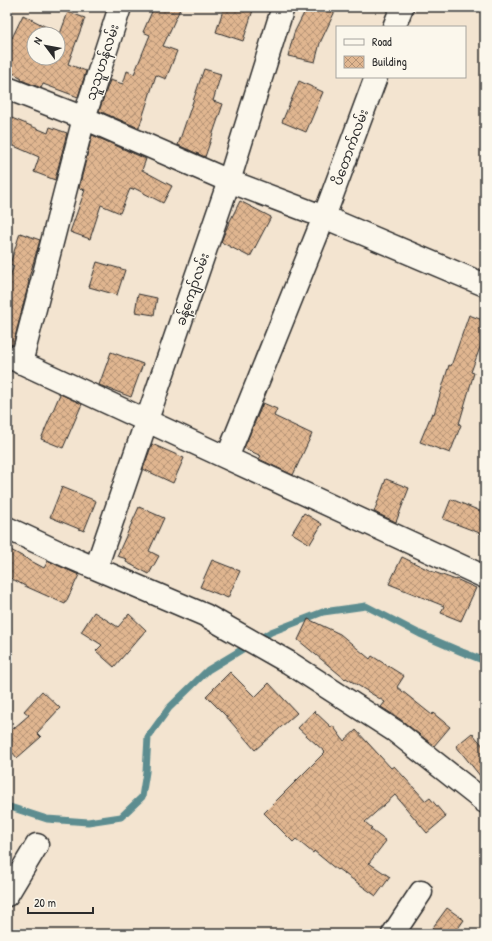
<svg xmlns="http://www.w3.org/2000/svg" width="492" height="941" font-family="'Patrick Hand','Noto Sans Myanmar',sans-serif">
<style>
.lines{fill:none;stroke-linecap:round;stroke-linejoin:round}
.stream{stroke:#5d8d90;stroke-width:7}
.building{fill:url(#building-cross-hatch);stroke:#2b2b2b;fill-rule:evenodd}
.street-casing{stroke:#2b2b2b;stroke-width:25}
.street{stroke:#fbf7ec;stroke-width:22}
.labels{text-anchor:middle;stroke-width:3;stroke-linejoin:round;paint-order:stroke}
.street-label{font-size:13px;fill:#2b2b2b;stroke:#fbf7ec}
</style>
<defs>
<pattern id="building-cross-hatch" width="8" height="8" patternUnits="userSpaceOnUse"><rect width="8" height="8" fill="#e0b690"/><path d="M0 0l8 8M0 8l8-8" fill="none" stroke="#b69476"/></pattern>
</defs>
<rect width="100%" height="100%" fill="#f3e4d0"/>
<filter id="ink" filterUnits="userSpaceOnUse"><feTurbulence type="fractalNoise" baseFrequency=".025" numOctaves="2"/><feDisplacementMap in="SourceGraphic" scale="8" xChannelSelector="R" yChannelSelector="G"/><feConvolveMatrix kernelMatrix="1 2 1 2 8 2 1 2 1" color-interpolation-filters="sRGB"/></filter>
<g filter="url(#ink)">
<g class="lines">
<path class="stream" d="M 7,621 L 8,630 L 7,631
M 7,806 L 47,819 L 88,822 L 121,817 L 142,797 L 146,772 L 148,737 L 169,708 L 208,670 L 271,632 L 323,612 L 366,606 L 420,634 L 462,652 L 485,661"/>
</g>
<path class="building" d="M 154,7 L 181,7 L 163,46 L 177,51 L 166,79 L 156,75 L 139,128 L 99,111 L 110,80 L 123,84 L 127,71 L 134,74 L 150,35 L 143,32 Z
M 224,7 L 254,7 L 243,41 L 216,32 Z
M 307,7 L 337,7 L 320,43 L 315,62 L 288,56 L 294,33 Z
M 68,12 L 85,18 L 68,64 L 86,71 L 78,97 L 43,84 L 41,88 L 21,80 L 22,78 L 7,70 L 7,35 L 12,38 L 23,15 L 60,34 ZM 34,34 L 58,34 L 58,58 L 34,58 Z
M 204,69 L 221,74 L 213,101 L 223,104 L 205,157 L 178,145 Z
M 299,81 L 323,92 L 306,132 L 282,122 Z
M 7,116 L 48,133 L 50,127 L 67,133 L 55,180 L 34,172 L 39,157 L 7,143 Z
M 92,135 L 146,159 L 142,170 L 172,186 L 163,203 L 134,188 L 133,190 L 130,189 L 120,213 L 101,205 L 90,239 L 70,232 L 85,190 L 79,188 Z
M 240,201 L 271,217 L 250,257 L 221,242 L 227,227 Z
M 20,233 L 40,240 L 28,281 L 29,282 L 13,345 L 7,344 L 7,284 L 14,266 L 10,264 Z
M 97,262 L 125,270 L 117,295 L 89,287 Z
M 138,294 L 157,298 L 154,315 L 135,312 Z
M 469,315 L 485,321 L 485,334 L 471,372 L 474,373 L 459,424 L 461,425 L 450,453 L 420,442 L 432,413 L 434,414 L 449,365 L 451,366 Z
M 111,352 L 143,364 L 131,397 L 99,385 Z
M 60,394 L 82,404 L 63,448 L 41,439 Z
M 263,403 L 277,409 L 274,416 L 312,434 L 293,475 L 259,459 L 261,456 L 244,448 Z
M 152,444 L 184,458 L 173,483 L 143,469 Z
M 386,479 L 409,488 L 396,522 L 374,512 Z
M 62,487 L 96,501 L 84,531 L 50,517 Z
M 451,499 L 485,513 L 485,535 L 443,519 Z
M 139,507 L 164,518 L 149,551 L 159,556 L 149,574 L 126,562 L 127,559 L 117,556 Z
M 304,513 L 322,524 L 310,544 L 292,533 Z
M 7,548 L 44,568 L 48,561 L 79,575 L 65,604 L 25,586 L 7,576 Z
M 402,557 L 431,571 L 456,580 L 456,579 L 476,588 L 461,621 L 441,613 L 444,606 L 389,584 Z
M 212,560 L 240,571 L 228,598 L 200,587 Z
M 94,612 L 118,627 L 129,614 L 146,630 L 114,667 L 96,651 L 102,645 L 81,632 Z
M 308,619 L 340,634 L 370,659 L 372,656 L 404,676 L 397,687 L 432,715 L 433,713 L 450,727 L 434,746 L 400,719 L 381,707 L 385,702 L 346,678 L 345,679 L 298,640 Z
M 230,672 L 255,697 L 269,683 L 297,713 L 255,750 L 225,715 L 206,696 Z
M 42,691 L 60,708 L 37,733 L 41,737 L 17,758 L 7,746 L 7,734 L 29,715 L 24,711 Z
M 314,711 L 331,727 L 333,726 L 344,741 L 356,730 L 391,768 L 394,766 L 426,801 L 430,798 L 446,817 L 427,833 L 395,795 L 365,822 L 372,828 L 370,829 L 386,841 L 369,863 L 390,877 L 376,896 L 338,869 L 337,870 L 314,851 L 313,853 L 296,839 L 293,842 L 264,813 L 325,752 L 298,728 Z
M 472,733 L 485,748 L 485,782 L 456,746 Z
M 447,908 L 464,920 L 454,934 L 428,934 Z"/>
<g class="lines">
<defs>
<path id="street" d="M 394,27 L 402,7
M 376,77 L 324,217 L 227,458 L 485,577
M 7,88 L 84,118 L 229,181 L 324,217 L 485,285
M 7,356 L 227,458
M 21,363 L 84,118 L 120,7
M 7,528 L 69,557 L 205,615 L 288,662 L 395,731 L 485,802
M 96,568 L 229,181 L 283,7
M 7,895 L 37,845
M 393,934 L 421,892"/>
</defs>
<use href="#street" class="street-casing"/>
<use href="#street" class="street"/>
</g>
</g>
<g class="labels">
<g class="street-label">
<text transform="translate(102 62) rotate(-72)" y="5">သူသူဟန်လမ်း</text>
<text transform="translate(350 147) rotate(-70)" y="5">ပိတောက်လမ်း</text>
<text transform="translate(192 289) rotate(-71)" y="5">ခန့်ကျော်လမ်း</text>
</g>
</g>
<rect width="492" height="941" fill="none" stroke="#fbf7ec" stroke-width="24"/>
<rect x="12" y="12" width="468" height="917" fill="none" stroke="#2b2b2b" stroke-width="1.5" filter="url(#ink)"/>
<rect x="336" y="26" width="130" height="52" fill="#fbf7ec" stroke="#a8a59f"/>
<rect x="344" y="39" width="20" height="6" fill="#fbf7ec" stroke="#a8a59f"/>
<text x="372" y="46" font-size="12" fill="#2b2b2b">Road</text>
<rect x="344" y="56" width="20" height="12" fill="url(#building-cross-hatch)" stroke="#a8a59f"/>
<text x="372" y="66" font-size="12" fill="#2b2b2b">Building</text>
<g transform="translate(46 46) rotate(302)"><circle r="19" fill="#fbf7ec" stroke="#a8a59f"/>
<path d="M0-3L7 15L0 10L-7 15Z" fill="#2b2b2b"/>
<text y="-6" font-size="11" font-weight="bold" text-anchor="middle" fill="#2b2b2b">N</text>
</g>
<path d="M28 907v6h65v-6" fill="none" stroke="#2b2b2b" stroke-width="2"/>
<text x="34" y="907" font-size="12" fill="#2b2b2b" stroke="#fbf7ec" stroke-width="3" paint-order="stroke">20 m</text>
</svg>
